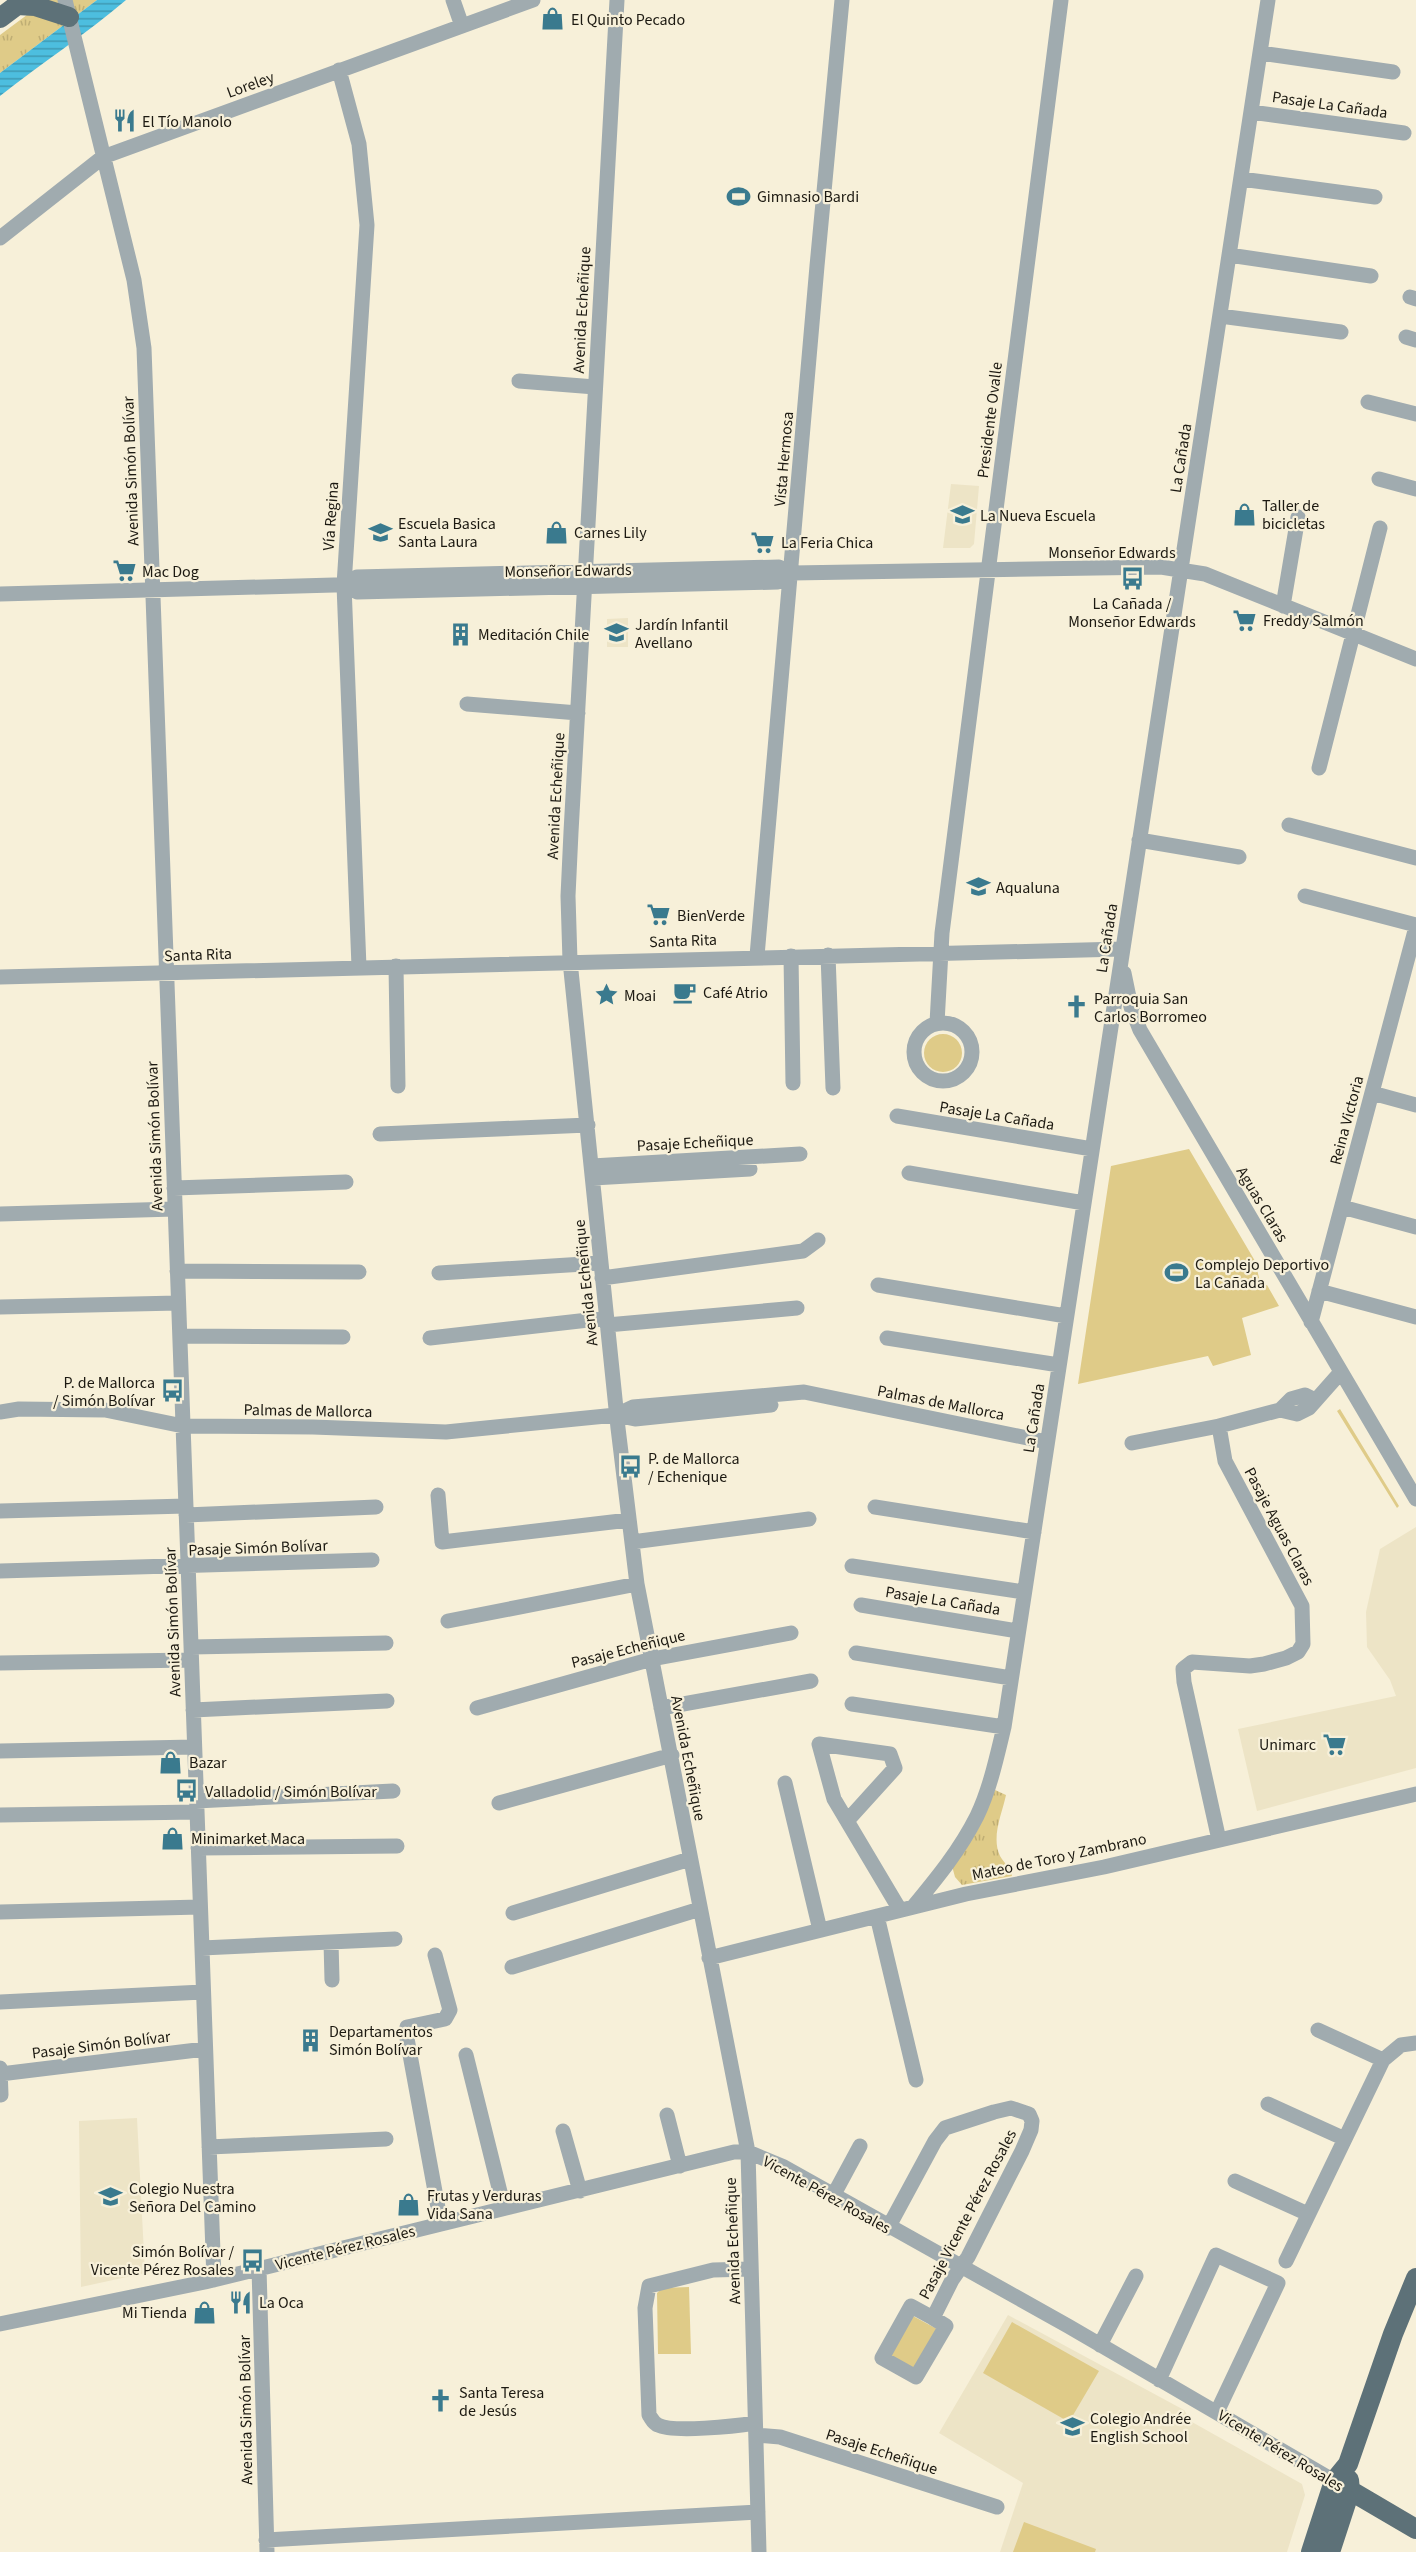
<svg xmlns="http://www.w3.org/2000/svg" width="1416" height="2552" font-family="'Source Sans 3',sans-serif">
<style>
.built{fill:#ede4c6}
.green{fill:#dfcb88}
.park{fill:url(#park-tufts)}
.water{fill:url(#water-rules)}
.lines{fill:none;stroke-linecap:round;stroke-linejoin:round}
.minor{stroke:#a0abaf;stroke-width:15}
.major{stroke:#5d7178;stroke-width:20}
.labels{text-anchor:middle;stroke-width:4.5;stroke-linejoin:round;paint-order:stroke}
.poi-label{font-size:16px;fill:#1c1911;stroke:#f7f0d9;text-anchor:start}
.street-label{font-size:16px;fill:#1c1911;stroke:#f7f0d9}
</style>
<defs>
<pattern id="park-tufts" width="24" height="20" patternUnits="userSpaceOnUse" patternTransform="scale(1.5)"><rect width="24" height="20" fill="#dfcb88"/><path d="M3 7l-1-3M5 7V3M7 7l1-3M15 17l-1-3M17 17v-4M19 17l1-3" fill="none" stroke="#bfae74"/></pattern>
<pattern id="water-rules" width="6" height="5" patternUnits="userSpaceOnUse" patternTransform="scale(1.5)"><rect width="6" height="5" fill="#4dbedf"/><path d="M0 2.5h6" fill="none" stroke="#3f9ab3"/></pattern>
</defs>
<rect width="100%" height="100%" fill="#f7f0d9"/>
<path class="built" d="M 951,484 L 979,486 L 974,544 L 970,548 L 943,548 Z
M 628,618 L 628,647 L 607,647 L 607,619 Z
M 1416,1527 L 1416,1768 L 1257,1811 L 1238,1729 L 1396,1696 L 1390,1680 L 1367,1647 L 1366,1612 L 1380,1549 Z
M 137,2118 L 145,2273 L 81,2287 L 79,2121 Z
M 1008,2315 L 1184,2410 L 1192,2422 L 1302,2484 L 1305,2495 L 1287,2552 L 1000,2552 L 1023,2483 L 939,2433 Z"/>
<path class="green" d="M924 1053a19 19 0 1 1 38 0a19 19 0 1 1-38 0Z
M 1189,1149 L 1255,1261 L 1261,1286 L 1267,1285 L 1279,1306 L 1242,1318 L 1251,1355 L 1213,1366 L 1208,1356 L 1078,1384 L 1111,1166 Z
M 1340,1409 L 1399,1506 L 1397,1508 L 1337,1411 Z
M 689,2287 L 691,2354 L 658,2354 L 657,2293 L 662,2288 Z
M 913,2316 L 937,2329 L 915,2369 L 891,2356 Z
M 1012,2322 L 1099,2371 L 1069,2422 L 983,2373 Z
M 1024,2522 L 1096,2549 L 1095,2552 L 1013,2552 Z"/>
<path class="park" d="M 47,0 L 97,0 L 0,73 L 0,35 Z
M 995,1790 L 1006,1795 C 1002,1814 991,1837 1000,1856 C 1004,1863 1010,1867 1012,1876 L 962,1885 L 955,1877 L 952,1866 L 977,1831 Z"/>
<path class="water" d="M 97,0 L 126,0 C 86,34 42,63 0,96 L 0,73 Z"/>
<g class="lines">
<path class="minor" d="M 65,0 L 134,280 L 144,348 L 214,2280
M 453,0 L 462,26
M 617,0 L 571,832 L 568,896 L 570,961 L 618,1428 L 637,1584 L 748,2152 L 759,2552
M 1260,53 L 1393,72
M 339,70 L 359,144 L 367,225 L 344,585 L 359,967
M 1251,112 L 1404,133
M 1241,179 L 1375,197
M 0,238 L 103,157 L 533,0
M 1229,255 L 1371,276
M 1410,297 L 1416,299
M 1220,316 L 1341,332
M 1406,337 L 1416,340
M 519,381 L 595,387
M 1368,402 L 1416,414
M 1379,479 L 1416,489
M 344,585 L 357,577 L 779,567 L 792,573 L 1161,567 L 1205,574 L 1416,659
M 0,594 L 334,585 L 344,585 L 357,592 L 778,582 L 792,573
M 1283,606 L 1298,517
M 467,704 L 578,713
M 1319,768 L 1380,528
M 1289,825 L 1416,858
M 1139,840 L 1239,857
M 1305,896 L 1416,925
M 828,955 L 833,1088
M 757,956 L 817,266 L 842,0
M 791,956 L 793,1083
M 396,966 L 398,1086
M 1124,973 L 1131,1007 L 1140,1030 L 1416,1499
M 0,977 L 1122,949
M 937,1023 L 942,933 L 1061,0
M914 1052a29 29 0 1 1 58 0a29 29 0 1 1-58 0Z
M 1372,1093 L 1416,1105
M 897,1116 L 1092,1149
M 380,1134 L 588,1125
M 592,1166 L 800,1154
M 909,1173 L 1084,1203
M 593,1178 L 750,1169
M 174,1188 L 346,1182
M 1342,1207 L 1416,1227
M 0,1214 L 175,1209
M 177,1271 L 359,1272
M 439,1273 L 600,1263
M 602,1278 L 803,1251 L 818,1240
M 878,1285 L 1066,1316
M 1319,1291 L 1416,1317
M 0,1307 L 178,1303
M 1311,1322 L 1416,927
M 607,1325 L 797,1308
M 180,1336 L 343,1337
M 430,1338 L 606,1318
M 887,1338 L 1059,1365
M 1280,1410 L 1297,1414 L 1309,1408 L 1340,1373
M 0,1412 L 19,1409 L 105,1410 L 183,1426 L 313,1427 L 446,1432 L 616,1415 L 633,1407 L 804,1392 L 1047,1442
M 616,1415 L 635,1419 L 771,1405
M 1132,1443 L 1219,1426
M 438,1495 L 442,1542 L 629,1520
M 875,1507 L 1034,1532
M 0,1511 L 186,1506
M 186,1515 L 376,1507
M 632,1542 L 809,1519
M 852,1566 L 1024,1592
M 0,1571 L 372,1560
M 861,1605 L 1018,1631
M 448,1621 L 637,1584
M 191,1647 L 386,1643
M 856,1653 L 1011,1678
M 0,1663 L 191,1660
M 852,1704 L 1004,1727
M 477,1708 L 652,1659 L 791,1633
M 661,1708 L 811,1681
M 193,1710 L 387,1701
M 0,1751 L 194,1747
M 785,1783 L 820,1930
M 196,1801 L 393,1791
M 499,1803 L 672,1755
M 0,1815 L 197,1812
M 847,1821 L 895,1768 L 890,1754 L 819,1744 L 834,1799 L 900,1910
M 1219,1840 L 1184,1682 L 1183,1669 L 1192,1662 L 1250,1666 L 1264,1664 L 1286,1658 L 1298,1652 L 1303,1644 L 1302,1606 L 1225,1461 L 1219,1426 L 1280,1410 L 1291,1399 L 1305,1395 L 1315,1400
M 198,1848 L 397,1846
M 913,1907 C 937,1878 960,1850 977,1816 C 990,1789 997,1756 1004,1727 L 1268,0
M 0,1912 L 200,1907
M 513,1913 L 690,1859
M 877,1916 L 916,2080
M 331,1942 L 332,1980
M 202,1948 L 395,1939
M 435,1955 L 450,2010 L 445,2019 L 407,2027 L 406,2033 L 441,2224
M 709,1958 L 966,1894 L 1104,1867 L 1416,1794
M 512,1967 L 700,1909
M 0,2002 L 203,1992
M 1318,2030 L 1383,2060
M 466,2055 L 504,2208
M 0,2068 L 1,2095
M 0,2074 L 205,2049
M 1268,2104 L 1345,2139
M 667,2115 L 680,2166
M 563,2131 L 580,2191
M 209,2147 L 386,2139
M 1235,2181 L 1308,2214
M 833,2196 L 860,2146
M 888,2228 L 935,2141 L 945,2128 L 994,2112 L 1011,2108 L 1029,2114 L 1032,2121 L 1031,2130 L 1022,2151 L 968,2257 L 952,2280 L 933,2318 L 946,2326 L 916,2377 L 882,2358 L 911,2306 L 933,2318
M 1286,2261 L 1383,2060 L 1401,2045 L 1416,2043
M 259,2268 L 267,2552
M 751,2269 L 713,2270 L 649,2286 L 645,2308 L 649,2415 C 652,2419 653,2423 658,2425 C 673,2433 736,2426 755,2423
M 0,2324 L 205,2282 L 734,2152 L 748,2152 L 784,2167 L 1068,2326 L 1334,2481
M 1100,2345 L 1136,2276
M 1159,2380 L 1216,2255 L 1278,2283 L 1217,2412
M 756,2435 L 780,2437 L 997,2507
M 266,2540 L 758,2512"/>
<path class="major" d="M 17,5 L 35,6 L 69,17
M 0,18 L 24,0
M 1334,2481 L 1416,2529
M 1311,2552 L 1334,2481 L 1348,2464 L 1393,2334 L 1416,2278
M 1330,2552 L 1350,2491 L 1349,2480"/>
</g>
<defs>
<symbol id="shop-bare" viewBox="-9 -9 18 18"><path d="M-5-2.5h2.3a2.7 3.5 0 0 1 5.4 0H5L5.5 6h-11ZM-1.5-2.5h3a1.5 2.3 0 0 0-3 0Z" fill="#3a7a8e" stroke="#f7f0d9" stroke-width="2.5" paint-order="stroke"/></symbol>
<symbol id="restaurant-bare" viewBox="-9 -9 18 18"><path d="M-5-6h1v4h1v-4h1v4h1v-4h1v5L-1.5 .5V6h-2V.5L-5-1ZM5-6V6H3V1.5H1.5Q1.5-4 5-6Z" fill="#3a7a8e" stroke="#f7f0d9" stroke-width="2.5" paint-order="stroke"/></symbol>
<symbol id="stadium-bare" viewBox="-9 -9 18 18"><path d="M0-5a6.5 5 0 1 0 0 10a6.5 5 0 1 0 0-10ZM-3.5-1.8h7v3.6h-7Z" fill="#3a7a8e" stroke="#f7f0d9" stroke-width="2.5" paint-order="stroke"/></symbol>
<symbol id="school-bare" viewBox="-9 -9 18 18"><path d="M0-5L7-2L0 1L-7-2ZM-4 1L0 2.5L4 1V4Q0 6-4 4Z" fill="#3a7a8e" stroke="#f7f0d9" stroke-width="2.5" paint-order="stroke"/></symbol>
<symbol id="supermarket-bare" viewBox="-9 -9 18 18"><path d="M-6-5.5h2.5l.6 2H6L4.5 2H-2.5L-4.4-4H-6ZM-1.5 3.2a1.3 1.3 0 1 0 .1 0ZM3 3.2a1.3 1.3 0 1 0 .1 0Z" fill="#3a7a8e" stroke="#f7f0d9" stroke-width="2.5" paint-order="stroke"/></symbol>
<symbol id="bus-bare" viewBox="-9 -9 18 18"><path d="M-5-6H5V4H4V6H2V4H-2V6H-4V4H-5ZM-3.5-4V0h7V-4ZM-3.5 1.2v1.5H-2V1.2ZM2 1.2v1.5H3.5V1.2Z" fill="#3a7a8e" stroke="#f7f0d9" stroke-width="2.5" paint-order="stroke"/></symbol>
<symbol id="building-bare" viewBox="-9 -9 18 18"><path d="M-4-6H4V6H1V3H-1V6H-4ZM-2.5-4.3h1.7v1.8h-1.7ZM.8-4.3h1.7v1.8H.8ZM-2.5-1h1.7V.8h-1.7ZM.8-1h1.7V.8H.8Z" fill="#3a7a8e" stroke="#f7f0d9" stroke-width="2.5" paint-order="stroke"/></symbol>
<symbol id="cafe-bare" viewBox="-9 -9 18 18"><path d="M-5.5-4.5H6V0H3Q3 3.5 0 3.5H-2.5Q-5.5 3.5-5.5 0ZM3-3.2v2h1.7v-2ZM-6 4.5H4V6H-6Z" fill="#3a7a8e" stroke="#f7f0d9" stroke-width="2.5" paint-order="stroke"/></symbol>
<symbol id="sight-bare" viewBox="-9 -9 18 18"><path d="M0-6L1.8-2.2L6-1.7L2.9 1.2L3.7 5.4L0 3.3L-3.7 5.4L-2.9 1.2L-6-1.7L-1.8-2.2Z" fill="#3a7a8e" stroke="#f7f0d9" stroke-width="2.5" paint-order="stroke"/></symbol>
<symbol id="church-bare" viewBox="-9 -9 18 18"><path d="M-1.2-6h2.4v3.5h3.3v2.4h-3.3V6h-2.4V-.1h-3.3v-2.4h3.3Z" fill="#3a7a8e" stroke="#f7f0d9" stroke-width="2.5" paint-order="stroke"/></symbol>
</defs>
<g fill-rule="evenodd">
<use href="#shop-bare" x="536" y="2" width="33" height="33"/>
<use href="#restaurant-bare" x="108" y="104" width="33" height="33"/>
<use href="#stadium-bare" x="722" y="180" width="33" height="33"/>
<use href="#shop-bare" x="1228" y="498" width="33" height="33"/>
<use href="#school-bare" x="946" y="498" width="33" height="33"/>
<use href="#school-bare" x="364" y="516" width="33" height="33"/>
<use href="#shop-bare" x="540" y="516" width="33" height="33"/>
<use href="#supermarket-bare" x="746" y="526" width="33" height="33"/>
<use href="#supermarket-bare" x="108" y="554" width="33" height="33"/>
<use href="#bus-bare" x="1116" y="562" width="33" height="33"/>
<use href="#supermarket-bare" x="1228" y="604" width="33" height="33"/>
<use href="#school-bare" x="600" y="616" width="33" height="33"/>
<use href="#building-bare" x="444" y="618" width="33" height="33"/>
<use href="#school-bare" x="962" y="870" width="33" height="33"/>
<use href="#supermarket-bare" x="642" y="898" width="33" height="33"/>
<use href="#cafe-bare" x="668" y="976" width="33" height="33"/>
<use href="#sight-bare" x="590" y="978" width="33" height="33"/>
<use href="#church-bare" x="1060" y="990" width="33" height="33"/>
<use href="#stadium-bare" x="1160" y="1256" width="33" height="33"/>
<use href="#bus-bare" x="156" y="1374" width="33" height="33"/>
<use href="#bus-bare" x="614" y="1450" width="33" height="33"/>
<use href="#supermarket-bare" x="1318" y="1728" width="33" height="33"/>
<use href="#shop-bare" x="154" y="1746" width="33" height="33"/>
<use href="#bus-bare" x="170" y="1774" width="33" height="33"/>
<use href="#shop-bare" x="156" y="1822" width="33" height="33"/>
<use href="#building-bare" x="294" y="2024" width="33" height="33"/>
<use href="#school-bare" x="94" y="2180" width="33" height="33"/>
<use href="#shop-bare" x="392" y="2188" width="33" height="33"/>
<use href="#bus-bare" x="236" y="2244" width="33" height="33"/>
<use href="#restaurant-bare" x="224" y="2286" width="33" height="33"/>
<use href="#shop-bare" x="188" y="2296" width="33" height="33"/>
<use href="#church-bare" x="424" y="2384" width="33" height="33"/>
<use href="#school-bare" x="1056" y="2410" width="33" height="33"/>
</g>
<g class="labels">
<g class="poi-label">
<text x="571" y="25">El Quinto Pecado</text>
<text x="142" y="127">El Tío Manolo</text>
<text x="757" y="202">Gimnasio Bardi</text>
<text x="1262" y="511">Taller de<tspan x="1262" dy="18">bicicletas</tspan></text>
<text x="980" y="521">La Nueva Escuela</text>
<text x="398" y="529">Escuela Basica<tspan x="398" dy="18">Santa Laura</tspan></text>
<text x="574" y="538">Carnes Lily</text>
<text x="781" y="548">La Feria Chica</text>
<text x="142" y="577">Mac Dog</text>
<text x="1132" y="609" text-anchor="middle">La Cañada /<tspan x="1132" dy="18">Monseñor Edwards</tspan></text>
<text x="1263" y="626">Freddy Salmón</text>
<text x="635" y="630">Jardín Infantil<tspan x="635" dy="18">Avellano</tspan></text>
<text x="478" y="640">Meditación Chile</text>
<text x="996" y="893">Aqualuna</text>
<text x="677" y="921">BienVerde</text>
<text x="703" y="998">Café Atrio</text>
<text x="624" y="1001">Moai</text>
<text x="1094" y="1004">Parroquia San<tspan x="1094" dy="18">Carlos Borromeo</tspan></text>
<text x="1195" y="1270">Complejo Deportivo<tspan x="1195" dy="18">La Cañada</tspan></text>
<text x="155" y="1388" text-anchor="end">P. de Mallorca<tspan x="155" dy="18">/ Simón Bolívar</tspan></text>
<text x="648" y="1464">P. de Mallorca<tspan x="648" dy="18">/ Echenique</tspan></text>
<text x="1316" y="1750" text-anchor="end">Unimarc</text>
<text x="189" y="1768">Bazar</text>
<text x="205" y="1797">Valladolid / Simón Bolívar</text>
<text x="191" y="1844">Minimarket Maca</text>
<text x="329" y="2037">Departamentos<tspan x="329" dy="18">Simón Bolívar</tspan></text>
<text x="129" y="2194">Colegio Nuestra<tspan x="129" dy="18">Señora Del Camino</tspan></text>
<text x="427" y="2201">Frutas y Verduras<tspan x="427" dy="18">Vida Sana</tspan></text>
<text x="234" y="2257" text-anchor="end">Simón Bolívar /<tspan x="234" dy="18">Vicente Pérez Rosales</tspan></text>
<text x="259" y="2308">La Oca</text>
<text x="187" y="2318" text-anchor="end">Mi Tienda</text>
<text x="459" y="2398">Santa Teresa<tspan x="459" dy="18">de Jesús</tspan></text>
<text x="1090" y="2424">Colegio Andrée<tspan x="1090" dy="18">English School</tspan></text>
</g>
<g class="street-label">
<text transform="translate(250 84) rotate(-20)" y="6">Loreley</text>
<text transform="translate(1330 104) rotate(8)" y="6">Pasaje La Cañada</text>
<text transform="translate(581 310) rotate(-87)" y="6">Avenida Echeñique</text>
<text transform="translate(989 420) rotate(-83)" y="6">Presidente Ovalle</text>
<text transform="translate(1180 458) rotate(-81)" y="6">La Cañada</text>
<text transform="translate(783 459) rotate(-85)" y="6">Vista Hermosa</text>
<text transform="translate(130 471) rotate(-92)" y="6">Avenida Simón Bolívar</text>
<text transform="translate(330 516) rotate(-86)" y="6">Vía Regina</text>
<text x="1112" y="558">Monseñor Edwards</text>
<text transform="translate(568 570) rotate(-1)" y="6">Monseñor Edwards</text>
<text transform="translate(555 796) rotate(-87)" y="6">Avenida Echeñique</text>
<text transform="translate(1106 938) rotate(-81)" y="6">La Cañada</text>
<text transform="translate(683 940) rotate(-2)" y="6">Santa Rita</text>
<text transform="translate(198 954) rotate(-2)" y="6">Santa Rita</text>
<text transform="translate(997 1115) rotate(9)" y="6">Pasaje La Cañada</text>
<text transform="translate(1346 1120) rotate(-75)" y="6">Reina Victoria</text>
<text transform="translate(154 1136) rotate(-92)" y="6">Avenida Simón Bolívar</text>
<text transform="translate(695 1142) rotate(-3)" y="6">Pasaje Echeñique</text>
<text transform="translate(1263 1204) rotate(59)" y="6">Aguas Claras</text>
<text transform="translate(585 1283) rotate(-96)" y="6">Avenida Echeñique</text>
<text transform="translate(941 1402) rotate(11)" y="6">Palmas de Mallorca</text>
<text transform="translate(308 1410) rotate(1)" y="6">Palmas de Mallorca</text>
<text transform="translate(1033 1418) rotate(-81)" y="6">La Cañada</text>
<text transform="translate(1280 1526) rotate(62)" y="6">Pasaje Aguas Claras</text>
<text transform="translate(258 1547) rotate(-2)" y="6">Pasaje Simón Bolívar</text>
<text transform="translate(943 1600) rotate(9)" y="6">Pasaje La Cañada</text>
<text transform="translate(172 1622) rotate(-92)" y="6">Avenida Simón Bolívar</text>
<text transform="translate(628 1648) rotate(-14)" y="6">Pasaje Echeñique</text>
<text transform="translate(689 1758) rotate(79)" y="6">Avenida Echeñique</text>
<text transform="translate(1059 1856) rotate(-12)" y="6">Mateo de Toro y Zambrano</text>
<text transform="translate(101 2044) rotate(-7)" y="6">Pasaje Simón Bolívar</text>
<text transform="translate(827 2194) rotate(29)" y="6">Vicente Pérez Rosales</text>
<text transform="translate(967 2214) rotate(-62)" y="6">Pasaje Vicente Pérez Rosales</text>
<text transform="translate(732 2241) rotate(-92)" y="6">Avenida Echeñique</text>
<text transform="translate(345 2247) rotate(-14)" y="6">Vicente Pérez Rosales</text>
<text transform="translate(245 2410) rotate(-91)" y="6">Avenida Simón Bolívar</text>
<text transform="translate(1281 2450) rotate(31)" y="6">Vicente Pérez Rosales</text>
<text transform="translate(882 2451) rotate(18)" y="6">Pasaje Echeñique</text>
</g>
</g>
</svg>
